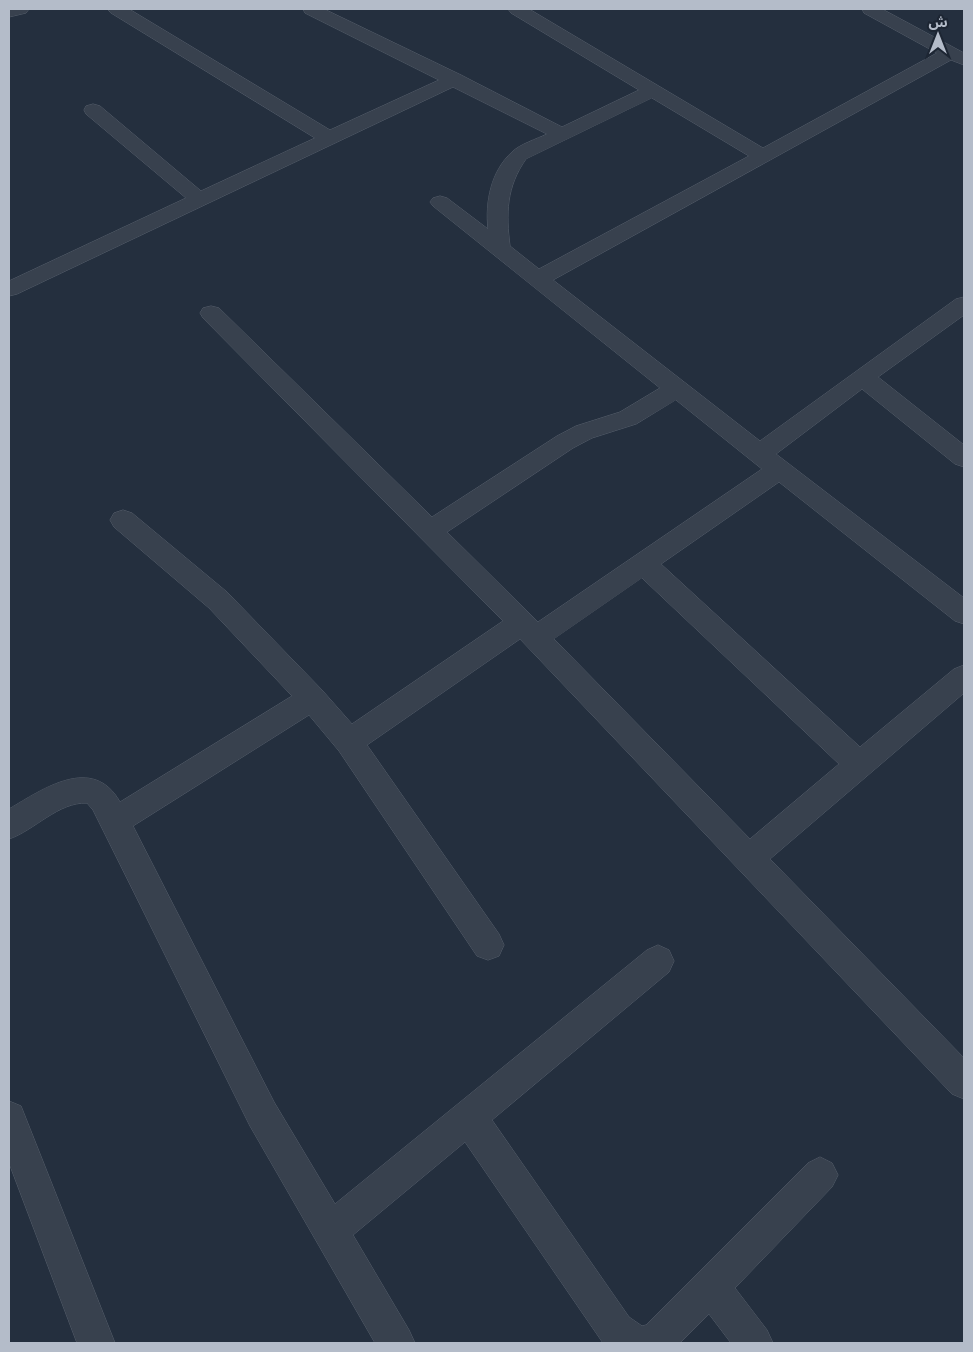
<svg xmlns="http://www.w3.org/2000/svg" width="973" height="1352" font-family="Karla,'Noto Sans Arabic',sans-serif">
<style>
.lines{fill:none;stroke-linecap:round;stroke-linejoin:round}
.minor-casing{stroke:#565f6c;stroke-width:1}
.minor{fill:#38414e;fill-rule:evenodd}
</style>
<rect width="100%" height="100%" fill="#242f3e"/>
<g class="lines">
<defs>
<path id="minor" d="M 9,9 L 29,9 L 26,13 L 9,17 Z
M 108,9 L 129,9 L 330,130 L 439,80 L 305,13 L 303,9 L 324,9 L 461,75 L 562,127 L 639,90 L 511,13 L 508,9 L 529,9 L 763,148 L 937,53 L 864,13 L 862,9 L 882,9 L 964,53 L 964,65 L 951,60 L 553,280 L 760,441 L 956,299 L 964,297 L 964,315 L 878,377 L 964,445 L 964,467 L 955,464 L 862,389 L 776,454 L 964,598 L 964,624 L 955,621 L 779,482 L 661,564 L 860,747 L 954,669 L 964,665 L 964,693 L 770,859 L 964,1058 L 964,1099 L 952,1094 L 520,639 L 367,745 L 499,934 L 504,945 L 499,956 L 488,960 L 477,956 L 339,751 L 309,715 L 133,826 L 274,1102 L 335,1204 L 647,950 L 658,945 L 669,950 L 674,961 L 669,972 L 492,1120 L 629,1317 L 642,1326 L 646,1325 L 808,1163 L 820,1157 L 832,1163 L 838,1175 L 832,1187 L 735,1288 L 767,1330 L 773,1343 L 731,1343 L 709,1314 L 680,1343 L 603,1343 L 465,1142 L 353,1235 L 409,1330 L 415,1343 L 375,1343 L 250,1126 L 93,810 L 87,803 C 58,802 35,830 9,839 L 9,809 C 43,789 93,754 120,802 L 292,696 L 209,608 L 114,527 L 110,520 L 114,513 L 123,510 L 132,513 L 227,592 L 322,690 L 352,724 L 503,621 L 203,318 L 200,313 L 203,308 L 211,306 L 219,308 L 432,517 L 557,436 L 576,426 L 620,412 L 660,388 L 433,206 L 430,202 L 433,198 L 440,196 L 447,198 L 488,229 C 485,202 491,171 512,152 C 520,144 537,139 547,134 L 453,87 L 17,294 L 9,296 L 9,281 L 186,198 L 86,114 L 84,110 L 86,106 L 93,104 L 100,106 L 201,191 L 315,138 L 111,13 ZM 652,98 L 749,156 L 539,269 L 510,246 C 506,214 506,187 526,159 ZM 676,400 L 762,469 L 538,622 L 447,532 L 573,448 L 592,438 L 636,424 ZM 642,578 L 839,764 L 750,839 L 554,639 Z
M 9,1101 L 21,1106 L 115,1343 L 77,1343 L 9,1163 Z"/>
</defs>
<use href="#minor" class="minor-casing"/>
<use href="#minor" class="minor"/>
</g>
<rect width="973" height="1352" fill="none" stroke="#b4bcc9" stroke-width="20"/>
<g transform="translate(938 35)" stroke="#1d2633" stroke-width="4" paint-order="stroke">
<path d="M0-4L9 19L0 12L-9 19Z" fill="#b4bcc9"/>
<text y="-8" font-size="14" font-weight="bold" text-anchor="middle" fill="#b4bcc9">ش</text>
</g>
</svg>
